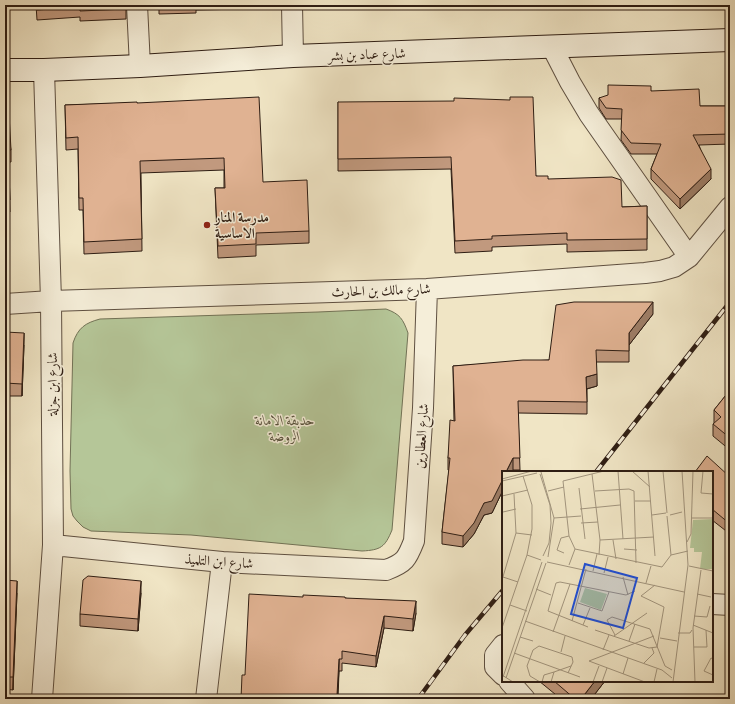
<svg xmlns="http://www.w3.org/2000/svg" width="735" height="704" font-family="Vollkorn,Amiri,serif">
<style>
.green{fill:#b5c698;stroke:#727256}
.lines{fill:none;stroke-linecap:round;stroke-linejoin:round}
.street-casing{stroke:#5e4f40;stroke-width:22}
.secondary-casing{stroke:#2e1d13;stroke-width:24}
.street{stroke:#f5eed9;stroke-width:20}
.secondary{stroke:#f5eed9;stroke-width:22}
.rail-casing{stroke:#2e1d13;stroke-width:4.5}
.rail{stroke:#f5eed9;stroke-width:3;stroke-dasharray:9;stroke-linecap:butt}
.wall{fill:#c1997e;stroke:#2e1d13}
.shaded-wall{fill:#9d7d66;stroke:#2e1d13}
.building{fill:#e0b292;stroke:#2e1d13}
.poi-dot{fill:#8f2418;stroke:#f5eed9;stroke-width:1.5}
.labels{text-anchor:middle;stroke-width:3;stroke-linejoin:round;paint-order:stroke}
.street-label{font-size:14px;fill:#2e1d13;stroke:#f5eed9}
.poi-label{font-size:14px;font-weight:bold;fill:#2e1d13;stroke:#f5eed9;text-anchor:start}
.park-label{font-size:14px;font-style:italic;fill:#56503b;stroke:#f5eed9}
.inset-road{fill:none;stroke:#a2957e;stroke-width:1}
.view{fill:#1d4ed8;fill-opacity:0.15;stroke:#1d4ed8;stroke-width:2}
.inset-edge{fill:none;stroke:#2e1d13;stroke-width:2}
</style>
<rect width="100%" height="100%" fill="#f0e5c5"/>
<filter id="stains"><feTurbulence type="fractalNoise" baseFrequency=".005" numOctaves="4"/><feColorMatrix values="0 0 0 0 .2 0 0 0 0 .09 0 0 0 0 .02 0 0 0 .5 -.17"/></filter>
<radialGradient id="worn" r=".72"><stop offset=".6" stop-color="#630" stop-opacity="0"/><stop offset="1" stop-color="#630" stop-opacity=".3"/></radialGradient>
<path class="green" d="M 386,309 C 400,314 403,319 408,333 L 392,530 C 385,547 381,550 362,551 L 191,535 L 91,531 L 83,527 L 77,521 L 73,516 L 71,509 L 70,471 L 73,343 C 78,328 85,323 100,319 L 318,312 Z"/>
<g class="lines">
<defs>
<path id="street" d="M 137,5 L 140,66
M 292,5 L 293,56
M 552,47 L 570,82 L 589,114 L 689,257
M 5,304 L 51,301 L 427,289 L 645,273 L 660,271 L 674,267 L 689,257 L 730,207
M 53,545 L 222,562 L 386,570 C 405,563 407,559 414,541 L 423,408 L 427,289
M 712,604 L 730,605
M 503,645 L 495,655 L 495,667 L 503,675
M 509,681 L 525,699
M 42,699 L 53,545 L 51,301 L 44,70
M 206,699 L 222,562"/>
<path id="secondary" d="M 5,70 L 44,70 L 140,66 L 293,56 L 730,40"/>
</defs>
<use href="#street" class="street-casing"/>
<use href="#secondary" class="secondary-casing"/>
<use href="#street" class="street"/>
<use href="#secondary" class="secondary"/>
<defs>
<path id="rail" d="M 596,472 L 730,302
M 418,699 L 465,635 L 503,590"/>
</defs>
<use href="#rail" class="rail-casing"/>
<use href="#rail" class="rail"/>
</g>
<path class="wall" d="M 36,5 L 126,5 L 126,19 L 80,21 L 80,17 L 37,20 Z
M 159,5 L 247,5 L 247,9 L 196,10 L 196,13 L 159,14 Z
M 651,91 L 700,106 L 730,106 L 730,144 L 699,145 L 711,179 L 680,209 L 651,179 L 651,169 L 657,154 L 631,154 L 621,140 L 622,119 L 606,119 L 599,108 L 599,98 Z
M 338,102 L 536,176 L 548,179 L 622,207 L 647,206 L 647,250 L 567,252 L 567,244 L 492,247 L 492,251 L 455,253 L 451,169 L 338,171 Z
M 137,103 L 263,182 L 309,231 L 309,243 L 256,245 L 256,256 L 218,258 L 215,188 L 224,188 L 224,170 L 141,173 L 142,251 L 84,254 L 83,210 L 79,210 L 78,149 L 66,150 L 65,105 Z
M 5,114 L 11,150 L 11,162 L 9,162 L 10,212 L 5,213 Z
M 653,314 L 629,345 L 629,362 L 596,362 L 597,386 L 587,389 L 587,414 L 518,413 L 520,470 L 513,470 L 512,472 L 503,472 L 503,490 L 492,513 L 484,515 L 474,534 L 463,547 L 442,544 L 442,532 L 449,470 L 448,470 L 448,458 L 454,421 L 453,366 L 549,360 Z
M 5,332 L 24,345 L 22,396 L 5,396 Z
M 730,390 L 730,450 L 713,436 L 713,424 L 714,423 L 714,410 Z
M 712,472 L 730,477 L 730,534 L 712,520 Z
M 5,580 L 17,593 L 13,690 L 5,689 Z
M 141,593 L 138,631 L 80,626 L 80,614 Z
M 303,597 L 345,598 L 416,613 L 413,631 L 384,628 L 376,667 L 342,663 L 342,671 L 339,671 L 338,699 L 241,699 L 245,675 Z
M 539,681 L 605,681 L 591,699 L 561,699 Z"/>
<path class="shaded-wall" d="M 711,169 L 711,179 L 680,209 L 680,199 Z
M 653,302 L 653,314 L 629,345 L 629,333 Z
M 24,333 L 24,345 L 22,396 L 22,384 Z
M 597,374 L 597,386 L 586,389 L 586,377 Z
M 513,458 L 513,470 L 512,472 L 506,472 Z
M 503,479 L 503,490 L 492,513 L 484,515 L 474,534 L 463,547 L 463,536 L 484,503 Z
M 17,581 L 17,593 L 13,690 L 13,677 Z
M 141,581 L 141,593 L 138,631 L 138,619 Z
M 416,601 L 416,613 L 413,631 L 413,619 Z
M 384,616 L 384,628 L 376,667 L 376,656 Z
M 339,659 L 339,671 L 337,699 Z
M 595,681 L 605,681 L 591,699 L 581,699 Z"/>
<path class="building" d="M 37,5 L 126,5 L 126,9 L 80,11 L 80,7 L 37,10 Z
M 608,85 L 651,86 L 651,91 L 699,89 L 700,106 L 730,106 L 730,134 L 693,135 L 711,169 L 680,199 L 651,169 L 661,144 L 631,143 L 621,130 L 622,109 L 606,108 L 599,98 L 608,95 Z
M 259,97 L 263,182 L 307,180 L 309,231 L 256,233 L 256,244 L 218,246 L 215,188 L 225,188 L 224,158 L 140,161 L 142,239 L 84,242 L 83,198 L 79,198 L 78,137 L 66,138 L 65,105 L 137,102 L 137,103 Z
M 510,97 L 533,97 L 536,176 L 548,176 L 548,179 L 612,177 L 621,180 L 622,207 L 647,206 L 647,239 L 567,240 L 567,233 L 492,236 L 492,239 L 455,241 L 451,157 L 338,159 L 338,102 L 454,101 L 454,98 L 510,100 Z
M 5,114 L 9,114 L 11,150 L 8,150 L 10,200 L 5,200 Z
M 574,302 L 653,302 L 629,333 L 629,351 L 596,350 L 597,374 L 586,377 L 587,402 L 518,401 L 520,458 L 513,458 L 506,472 L 503,472 L 503,479 L 492,501 L 484,503 L 474,523 L 463,536 L 442,532 L 450,458 L 448,458 L 450,420 L 455,421 L 453,366 L 523,360 L 549,360 L 556,305 Z
M 5,332 L 24,333 L 22,384 L 5,383 Z
M 730,390 L 730,438 L 713,424 L 721,417 L 714,410 Z
M 707,456 L 730,477 L 730,524 L 712,509 L 712,472 L 695,472 Z
M 88,576 L 141,581 L 138,619 L 80,614 L 83,580 Z
M 5,580 L 17,581 L 13,677 L 5,677 Z
M 249,594 L 303,597 L 303,595 L 345,597 L 345,598 L 416,601 L 413,619 L 384,616 L 376,656 L 342,651 L 342,659 L 339,659 L 337,695 L 329,695 L 329,699 L 241,699 L 242,675 L 245,675 Z
M 554,681 L 595,681 L 581,699 L 575,699 Z"/>
<circle class="poi-dot" cx="207" cy="225" r="4"/>
<g class="labels">
<g class="street-label">
<text transform="translate(367 54) rotate(-2)" y="5">شارع عباد بن بشر</text>
<text transform="translate(381 290) rotate(-2)" y="5">شارع مالك بن الحارث</text>
<text transform="translate(52 384) rotate(-90)" y="5">شارع ابن جزلة</text>
<text transform="translate(421 436) rotate(-86)" y="5">شارع العطارين</text>
<text transform="translate(219 561) rotate(4)" y="5">شارع ابن التلميذ</text>
</g>
<g class="poi-label">
<text x="215" y="222">مدرسة المنار<tspan x="215" dy="16">الاساسية</tspan></text>
</g>
<g class="park-label">
<text x="285" y="425">حدبقة الامانة<tspan x="285" dy="16">الروضة</tspan></text>
</g>
</g>
<g transform="translate(502 471)">
<rect width="211" height="211" fill="#f0e5c5"/>
<path d="M 211,48 L 211,98 L 198,98 L 200,81 L 192,81 L 192,77 L 188,77 L 191,49 ZM 83,117 L 105,123 L 99,139 L 78,131 Z" fill="#b5c698"/>
<path class="inset-road" d="M 102,0 L 61,10 L 67,65 L 73,78 L 160,96 L 169,84 L 165,45M 116,0 L 121,68M 130,0 L 148,16M 146,0 L 153,85M 161,0 L 165,42M 201,0 L 199,22 L 211,23M 39,1 L 52,47 L 46,86M 38,3 L 48,34 L 49,52 L 47,72 L 41,85M 90,3 L 98,69 L 97,84M 0,8 L 30,0M 0,10 L 35,2M 77,17 L 83,68M 46,20 L 62,16M 93,20 L 127,18 L 132,20 L 134,92M 0,25 L 26,19M 133,30 L 149,30M 78,38 L 118,34M 1,41 L 14,38M 150,44 L 164,42M 168,44 L 180,41M 52,47 L 79,45M 190,47 L 211,47M 79,52 L 96,51M 14,62 L 30,64M 98,69 L 152,66M 111,69 L 114,88M 185,71 L 189,63 L 191,0M 122,78 L 135,79M 62,82 L 55,79 L 59,67 L 67,65M 25,84 L 39,89M 169,84 L 186,80M 45,91 L 182,121M 67,94 L 73,78M 187,95 L 211,100M 91,100 L 95,83M 102,102 L 106,86M 1,106 L 16,111M 121,106 L 126,124M 0,109 L 14,62 L 12,23M 144,112 L 149,95M 34,118 L 49,124M 195,123 L 209,126M 76,132 L 100,140 L 107,121M 8,134 L 25,140M 192,145 L 205,146 L 208,135M 23,150 L 160,199 L 170,207M 70,150 L 84,98M 81,154 L 88,137M 191,154 L 211,162M 86,156 L 46,140 L 54,112 L 58,111 L 124,124 L 133,120M 0,157 L 25,84 L 30,58 L 30,34 L 21,5M 93,159 L 147,177 L 155,176 L 162,136 L 139,125 L 153,114M 51,161 L 68,113M 176,162 L 188,162 L 190,159M 113,164 L 105,149 L 110,146 L 148,158 L 163,195 L 170,199M 112,165 L 145,142M 18,166 L 31,170M 158,167 L 175,170M 127,170 L 133,153M 192,176 L 205,176 L 204,159M 101,179 L 107,164M 59,181 L 63,165M 12,182 L 78,206M 211,188 L 209,187 L 202,200 L 211,204M 87,190 L 152,165M 87,190 L 143,211M 142,192 L 152,182 L 150,177M 121,203 L 126,187M 0,204 L 11,211M 1,206 L 40,91M 4,207 L 44,92M 38,211 L 28,205 L 25,195 L 31,179 L 37,175 L 70,186 L 71,191 L 66,202M 40,211 L 42,204 L 52,201M 49,211 L 52,201 L 69,195M 91,211 L 97,195M 100,211 L 105,197M 152,211 L 155,198M 171,211 L 186,94 L 180,0M 193,211 L 191,157 L 199,99"/>
<path class="view" d="M 83,93 L 135,107 L 121,157 L 69,143 Z"/>
<rect width="211" height="211" class="inset-edge"/>
</g>
<rect width="735" height="704" fill="none" stroke="#f0e5c5" stroke-width="20"/>
<rect x="6" y="6" width="723" height="692" fill="none" stroke="#2e1d13" stroke-width="2"/>
<rect x="10" y="10" width="715" height="684" fill="none" stroke="#2e1d13"/>
<rect width="100%" height="100%" filter="url(#stains)"/>
<rect width="100%" height="100%" fill="url(#worn)"/>
</svg>
